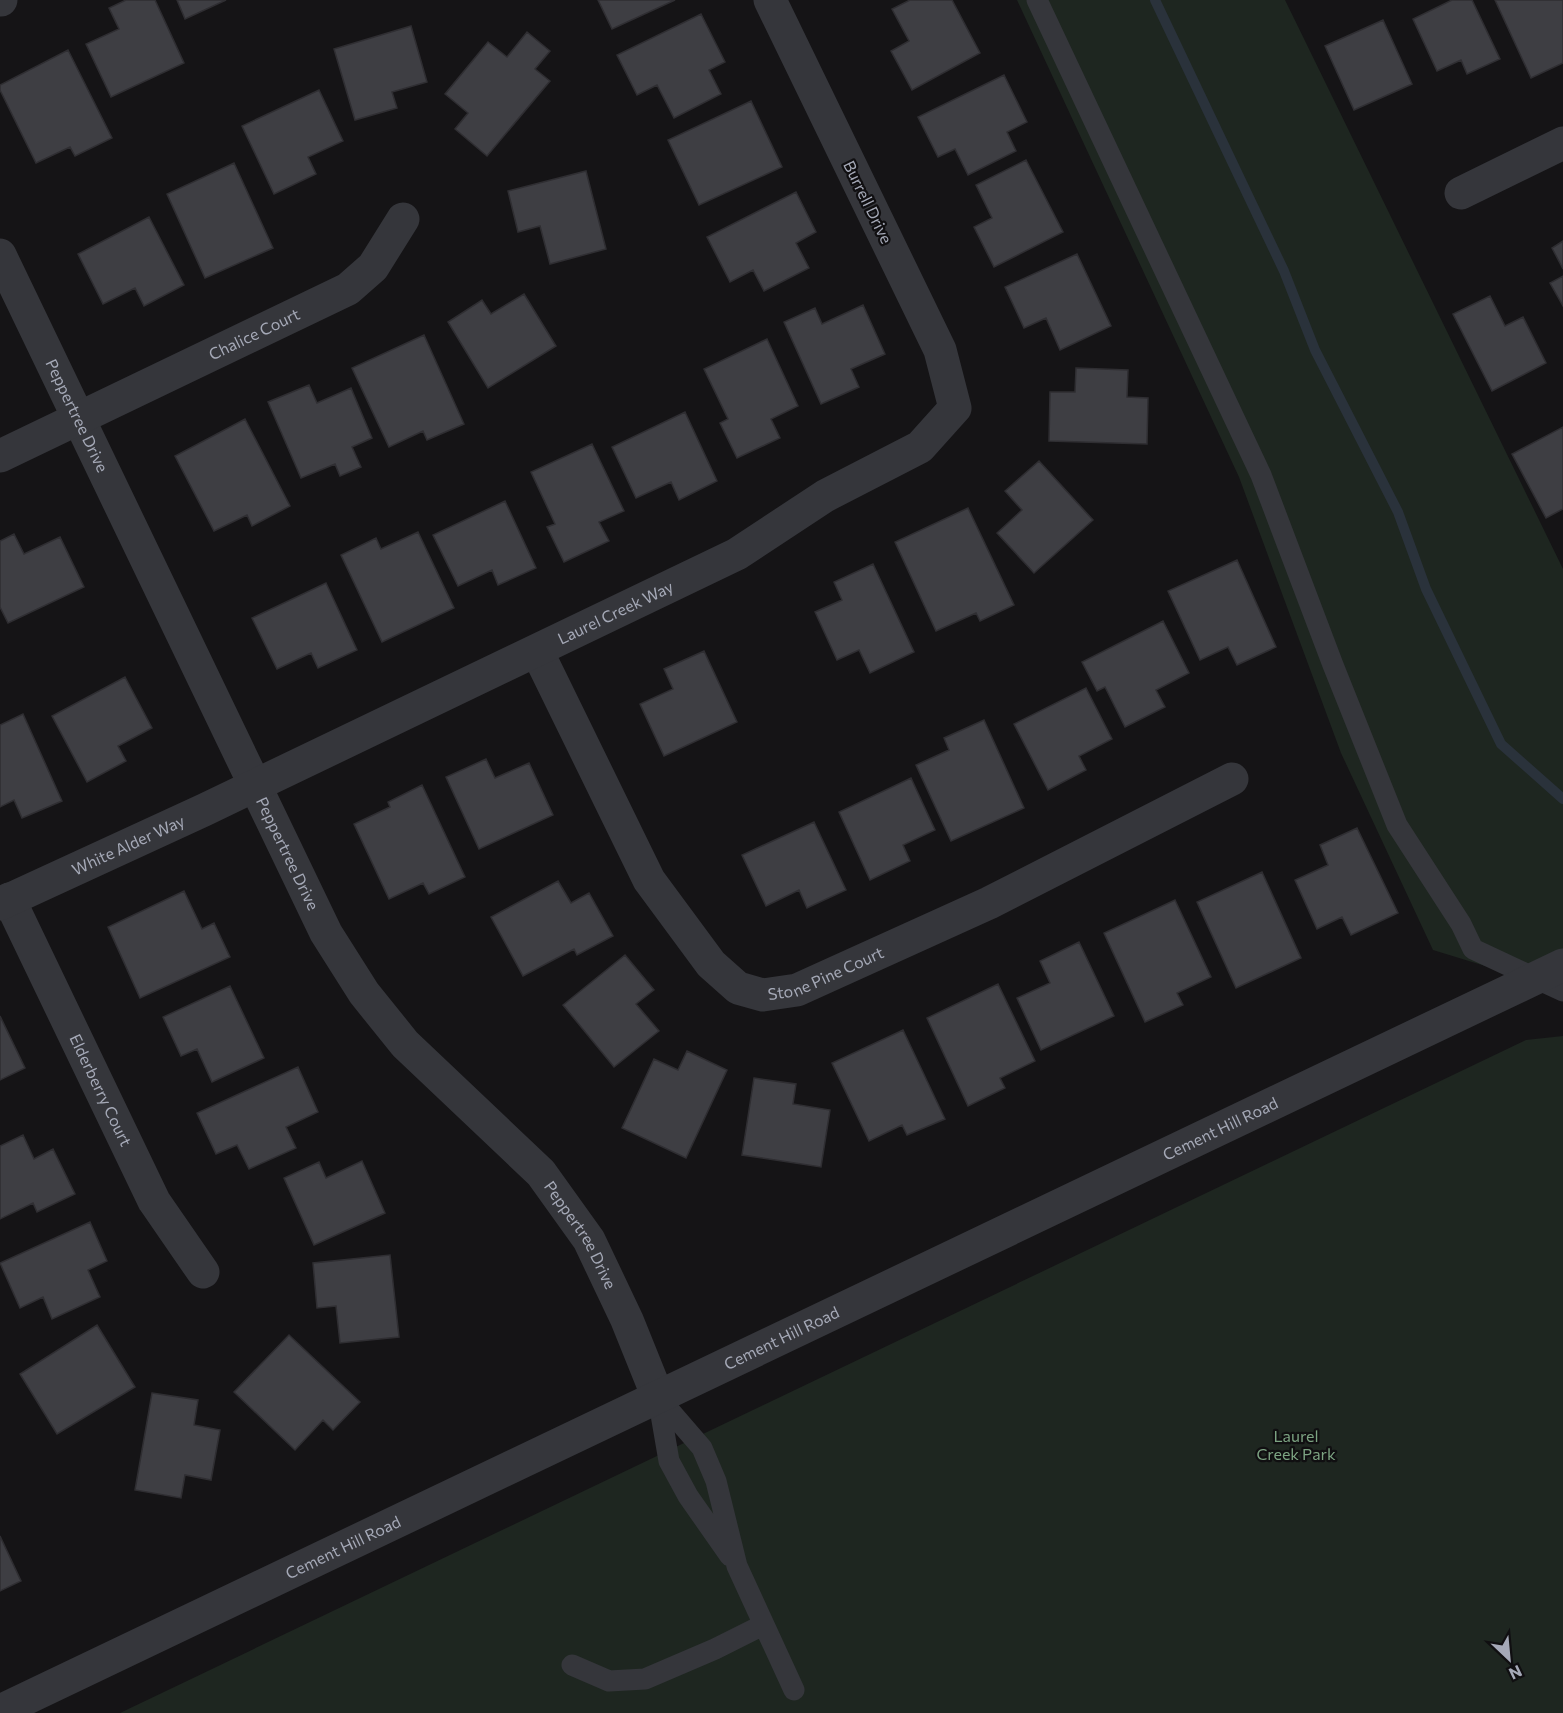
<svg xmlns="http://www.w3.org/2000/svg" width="1563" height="1713" font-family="Commissioner,sans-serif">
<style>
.green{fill:#1e2620}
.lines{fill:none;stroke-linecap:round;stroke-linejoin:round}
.stream{stroke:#2a323b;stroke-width:10}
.building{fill:#3e3e43;stroke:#2f2e32;stroke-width:1.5}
.service{stroke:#35363b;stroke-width:21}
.minor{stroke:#35363b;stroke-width:33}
.tertiary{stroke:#35363b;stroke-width:33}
.labels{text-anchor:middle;stroke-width:4.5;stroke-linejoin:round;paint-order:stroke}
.street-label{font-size:16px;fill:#a5a9b7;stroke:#100f11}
.park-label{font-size:16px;fill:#7ca382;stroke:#100f11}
</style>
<rect width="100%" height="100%" fill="#151416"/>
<path class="green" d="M 1017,0 L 1285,0 L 1563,569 L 1563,990 L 1433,950 L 1341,753 L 1239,477 Z
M 1563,1036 L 1563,1713 L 120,1713 L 1526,1040 Z"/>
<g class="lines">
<path class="stream" d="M 1155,0 L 1284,271 L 1315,350 L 1398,512 L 1426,589 L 1501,744 L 1563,799"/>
</g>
<path class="building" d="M 126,0 L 155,0 L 184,63 L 111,97 L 86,44 L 119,29 L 109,8 Z
M 177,0 L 226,0 L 185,19 Z
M 598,0 L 675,0 L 612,29 Z
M 910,0 L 952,0 L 980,53 L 912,90 L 891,51 L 909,41 L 892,9 Z
M 1452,0 L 1472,0 L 1500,59 L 1467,74 L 1461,60 L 1437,71 L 1413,19 Z
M 1495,0 L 1563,0 L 1563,63 L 1531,78 Z
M 701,14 L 725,62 L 709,70 L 721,94 L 674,118 L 657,85 L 637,95 L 617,55 Z
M 1383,20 L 1412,84 L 1354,110 L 1325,46 Z
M 411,26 L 427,82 L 392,92 L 397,108 L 355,120 L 334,49 Z
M 527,32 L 550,51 L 535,69 L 550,81 L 487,156 L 455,129 L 468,113 L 445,94 L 488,42 L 507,57 Z
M 68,50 L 112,138 L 75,156 L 70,147 L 36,163 L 0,90 L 0,85 Z
M 1004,75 L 1027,122 L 1007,132 L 1016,151 L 968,175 L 955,149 L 938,157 L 918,117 Z
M 319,90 L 343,141 L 308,157 L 316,174 L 274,194 L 242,126 Z
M 751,101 L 782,167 L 699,205 L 668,140 Z
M 1026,160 L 1063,232 L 994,267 L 974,227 L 992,218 L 976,185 Z
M 234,163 L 273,248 L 205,278 L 167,194 Z
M 586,171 L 606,249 L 550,264 L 540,226 L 518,232 L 508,191 Z
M 796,192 L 816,232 L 796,243 L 809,268 L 764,291 L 753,270 L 730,282 L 707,237 Z
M 149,217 L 184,285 L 144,306 L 135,288 L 103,304 L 78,254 Z
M 1563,241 L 1563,269 L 1552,248 Z
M 1077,254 L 1111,326 L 1060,350 L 1046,318 L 1024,328 L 1005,287 Z
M 1563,276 L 1563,306 L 1550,283 Z
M 524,294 L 556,346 L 488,388 L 448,322 L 482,300 L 491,314 Z
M 1490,296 L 1505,326 L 1523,317 L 1546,363 L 1492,391 L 1453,314 Z
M 863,305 L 885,354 L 851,369 L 859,387 L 821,404 L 784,322 L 815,308 L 822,324 Z
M 424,335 L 464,424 L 427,440 L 423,431 L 389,447 L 352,368 Z
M 767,339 L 798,406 L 771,419 L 780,438 L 737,458 L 720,423 L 728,419 L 704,369 Z
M 1076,368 L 1128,370 L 1127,397 L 1148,398 L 1147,444 L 1049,441 L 1050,392 L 1075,392 Z
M 309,385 L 317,403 L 351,388 L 372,438 L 352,447 L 361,467 L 340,476 L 335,464 L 301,478 L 268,402 Z
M 685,412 L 717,481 L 679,500 L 671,482 L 636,498 L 612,447 Z
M 245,419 L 290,506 L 252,526 L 247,515 L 214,531 L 175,456 Z
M 1563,427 L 1563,509 L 1546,518 L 1512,454 Z
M 592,444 L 624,511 L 599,522 L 609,541 L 564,562 L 547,527 L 555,524 L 531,472 Z
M 1039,461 L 1093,520 L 1034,573 L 997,533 L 1022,510 L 1005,491 Z
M 505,501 L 536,568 L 498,585 L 492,570 L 458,586 L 433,535 Z
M 968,508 L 1014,605 L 980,621 L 976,613 L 936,631 L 895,542 Z
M 418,532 L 454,608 L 382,642 L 341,555 L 376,538 L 381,549 Z
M 14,534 L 24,554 L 60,537 L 84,587 L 8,623 L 0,607 L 0,541 Z
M 1237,560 L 1276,647 L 1237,665 L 1228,647 L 1200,660 L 1168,591 Z
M 873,564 L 914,652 L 870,673 L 859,650 L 837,660 L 815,612 L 842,600 L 834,582 Z
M 326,583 L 357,650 L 318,668 L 311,653 L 277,669 L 252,618 Z
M 1163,621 L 1189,673 L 1156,690 L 1165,707 L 1125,727 L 1105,687 L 1097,691 L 1082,662 Z
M 704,651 L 737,722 L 664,756 L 640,704 L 673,689 L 664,669 Z
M 125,677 L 152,728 L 118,746 L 126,761 L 87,782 L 52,716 Z
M 1086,688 L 1112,739 L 1079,756 L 1086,770 L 1048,790 L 1014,724 Z
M 23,714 L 62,801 L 22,818 L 14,800 L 0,807 L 0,725 Z
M 984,720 L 1024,808 L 951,841 L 916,765 L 949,750 L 944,738 Z
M 486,759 L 495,778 L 529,763 L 553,815 L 479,849 L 446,777 Z
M 911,778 L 935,830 L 903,845 L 910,861 L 870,880 L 839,812 Z
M 422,785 L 465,877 L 429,894 L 423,883 L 389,899 L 354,824 L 390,807 L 388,802 Z
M 814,822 L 846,890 L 807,908 L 799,890 L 766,906 L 742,855 Z
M 1357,828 L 1398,913 L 1351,935 L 1342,917 L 1317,929 L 1295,880 L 1328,865 L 1320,845 Z
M 1262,872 L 1301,958 L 1236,988 L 1197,902 Z
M 558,881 L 571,903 L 589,893 L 613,936 L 577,955 L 574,949 L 523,976 L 491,917 Z
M 184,891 L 202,929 L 214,923 L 230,957 L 140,998 L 108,927 Z
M 1175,900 L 1211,977 L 1177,993 L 1183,1005 L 1145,1022 L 1104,933 Z
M 1079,942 L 1114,1016 L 1041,1050 L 1017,998 L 1050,983 L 1040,961 Z
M 625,955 L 654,990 L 636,1004 L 659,1031 L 614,1067 L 563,1005 Z
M 998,984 L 1035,1061 L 1000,1078 L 1005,1088 L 968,1106 L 927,1018 Z
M 230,986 L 264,1058 L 212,1082 L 197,1049 L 181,1056 L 163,1017 Z
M 0,1016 L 25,1068 L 0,1080 Z
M 903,1030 L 945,1119 L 907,1135 L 902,1125 L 869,1141 L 832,1063 Z
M 687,1051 L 727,1070 L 686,1158 L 622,1128 L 654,1059 L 678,1070 Z
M 298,1067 L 318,1112 L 286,1127 L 296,1148 L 249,1169 L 237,1145 L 216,1154 L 197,1113 Z
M 754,1078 L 796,1084 L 793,1104 L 830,1110 L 821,1167 L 742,1155 Z
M 23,1135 L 34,1159 L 53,1149 L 75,1194 L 37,1212 L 33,1203 L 0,1219 L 0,1146 Z
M 362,1161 L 385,1213 L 314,1245 L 284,1178 L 319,1162 L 326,1178 Z
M 90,1222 L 107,1261 L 88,1270 L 100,1297 L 52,1319 L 43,1297 L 20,1308 L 0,1263 Z
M 390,1255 L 399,1337 L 340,1343 L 336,1306 L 317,1308 L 313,1263 Z
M 97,1325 L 135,1387 L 57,1434 L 20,1374 Z
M 289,1335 L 360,1402 L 333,1430 L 323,1420 L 295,1450 L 234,1392 Z
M 152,1393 L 198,1400 L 194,1425 L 220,1430 L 211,1480 L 185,1475 L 181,1498 L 135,1490 Z
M 0,1536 L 21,1581 L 0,1591 Z"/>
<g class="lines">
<path class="service" d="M 1037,0 L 1261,475 L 1333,665 L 1397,825 L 1461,924 L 1473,949 L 1563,991
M 658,1397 L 702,1448 L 716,1481 L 737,1566 L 794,1690
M 658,1397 L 669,1461 L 688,1496 L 730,1556
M 572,1665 L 609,1681 L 645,1679 L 715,1649 L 763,1625"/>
<g class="minor">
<path d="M 0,0 L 1,0"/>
<path d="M 1461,193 L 1563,143"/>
<path id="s1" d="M 0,255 L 326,933 L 364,993 L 405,1044 L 541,1173 L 589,1240 L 627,1320 L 658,1397"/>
<path id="s2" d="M 0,456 L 348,289 L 373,267 L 403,219"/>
<path id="s3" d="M 537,651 L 649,880 L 711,964 L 738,988 L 763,995 L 797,990 L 989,903 L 1232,779"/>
<path id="s4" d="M 9,899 L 154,1201 L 203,1272"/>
<path id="s5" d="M 0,904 L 204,810 L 737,554 L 825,496 L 920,447 L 955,408 L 940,350 L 770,0"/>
</g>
<path class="tertiary" id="s6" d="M 0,1711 L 1563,965"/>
</g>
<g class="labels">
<g class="street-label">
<text transform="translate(868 202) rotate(64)" y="6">Burrell Drive</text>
<text dy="6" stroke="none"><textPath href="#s2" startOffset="282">Chalice Court</textPath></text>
<text dy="6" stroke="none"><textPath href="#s1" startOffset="178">Peppertree Drive</textPath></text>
<text dy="6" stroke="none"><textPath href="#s5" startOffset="681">Laurel Creek Way</textPath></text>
<text dy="6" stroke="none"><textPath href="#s5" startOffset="141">White Alder Way</textPath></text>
<text dy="6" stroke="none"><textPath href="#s1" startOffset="664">Peppertree Drive</textPath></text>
<text dy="6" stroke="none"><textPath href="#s3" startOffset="488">Stone Pine Court</textPath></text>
<text dy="6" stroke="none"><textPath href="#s4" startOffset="212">Elderberry Court</textPath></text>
<text dy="6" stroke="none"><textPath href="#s6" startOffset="1352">Cement Hill Road</textPath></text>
<text dy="6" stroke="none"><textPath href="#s1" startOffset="1150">Peppertree Drive</textPath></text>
<text dy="6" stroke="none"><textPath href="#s6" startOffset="866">Cement Hill Road</textPath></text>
<text dy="6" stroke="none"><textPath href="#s6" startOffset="380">Cement Hill Road</textPath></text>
</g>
<g class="park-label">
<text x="1296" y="1442">Laurel<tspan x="1296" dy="18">Creek Park</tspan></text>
</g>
</g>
<g transform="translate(1509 1659) rotate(154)" stroke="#100f11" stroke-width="4.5" paint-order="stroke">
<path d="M0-4.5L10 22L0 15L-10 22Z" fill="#a5a9b7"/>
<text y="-9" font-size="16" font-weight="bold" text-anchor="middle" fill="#a5a9b7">N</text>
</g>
</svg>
